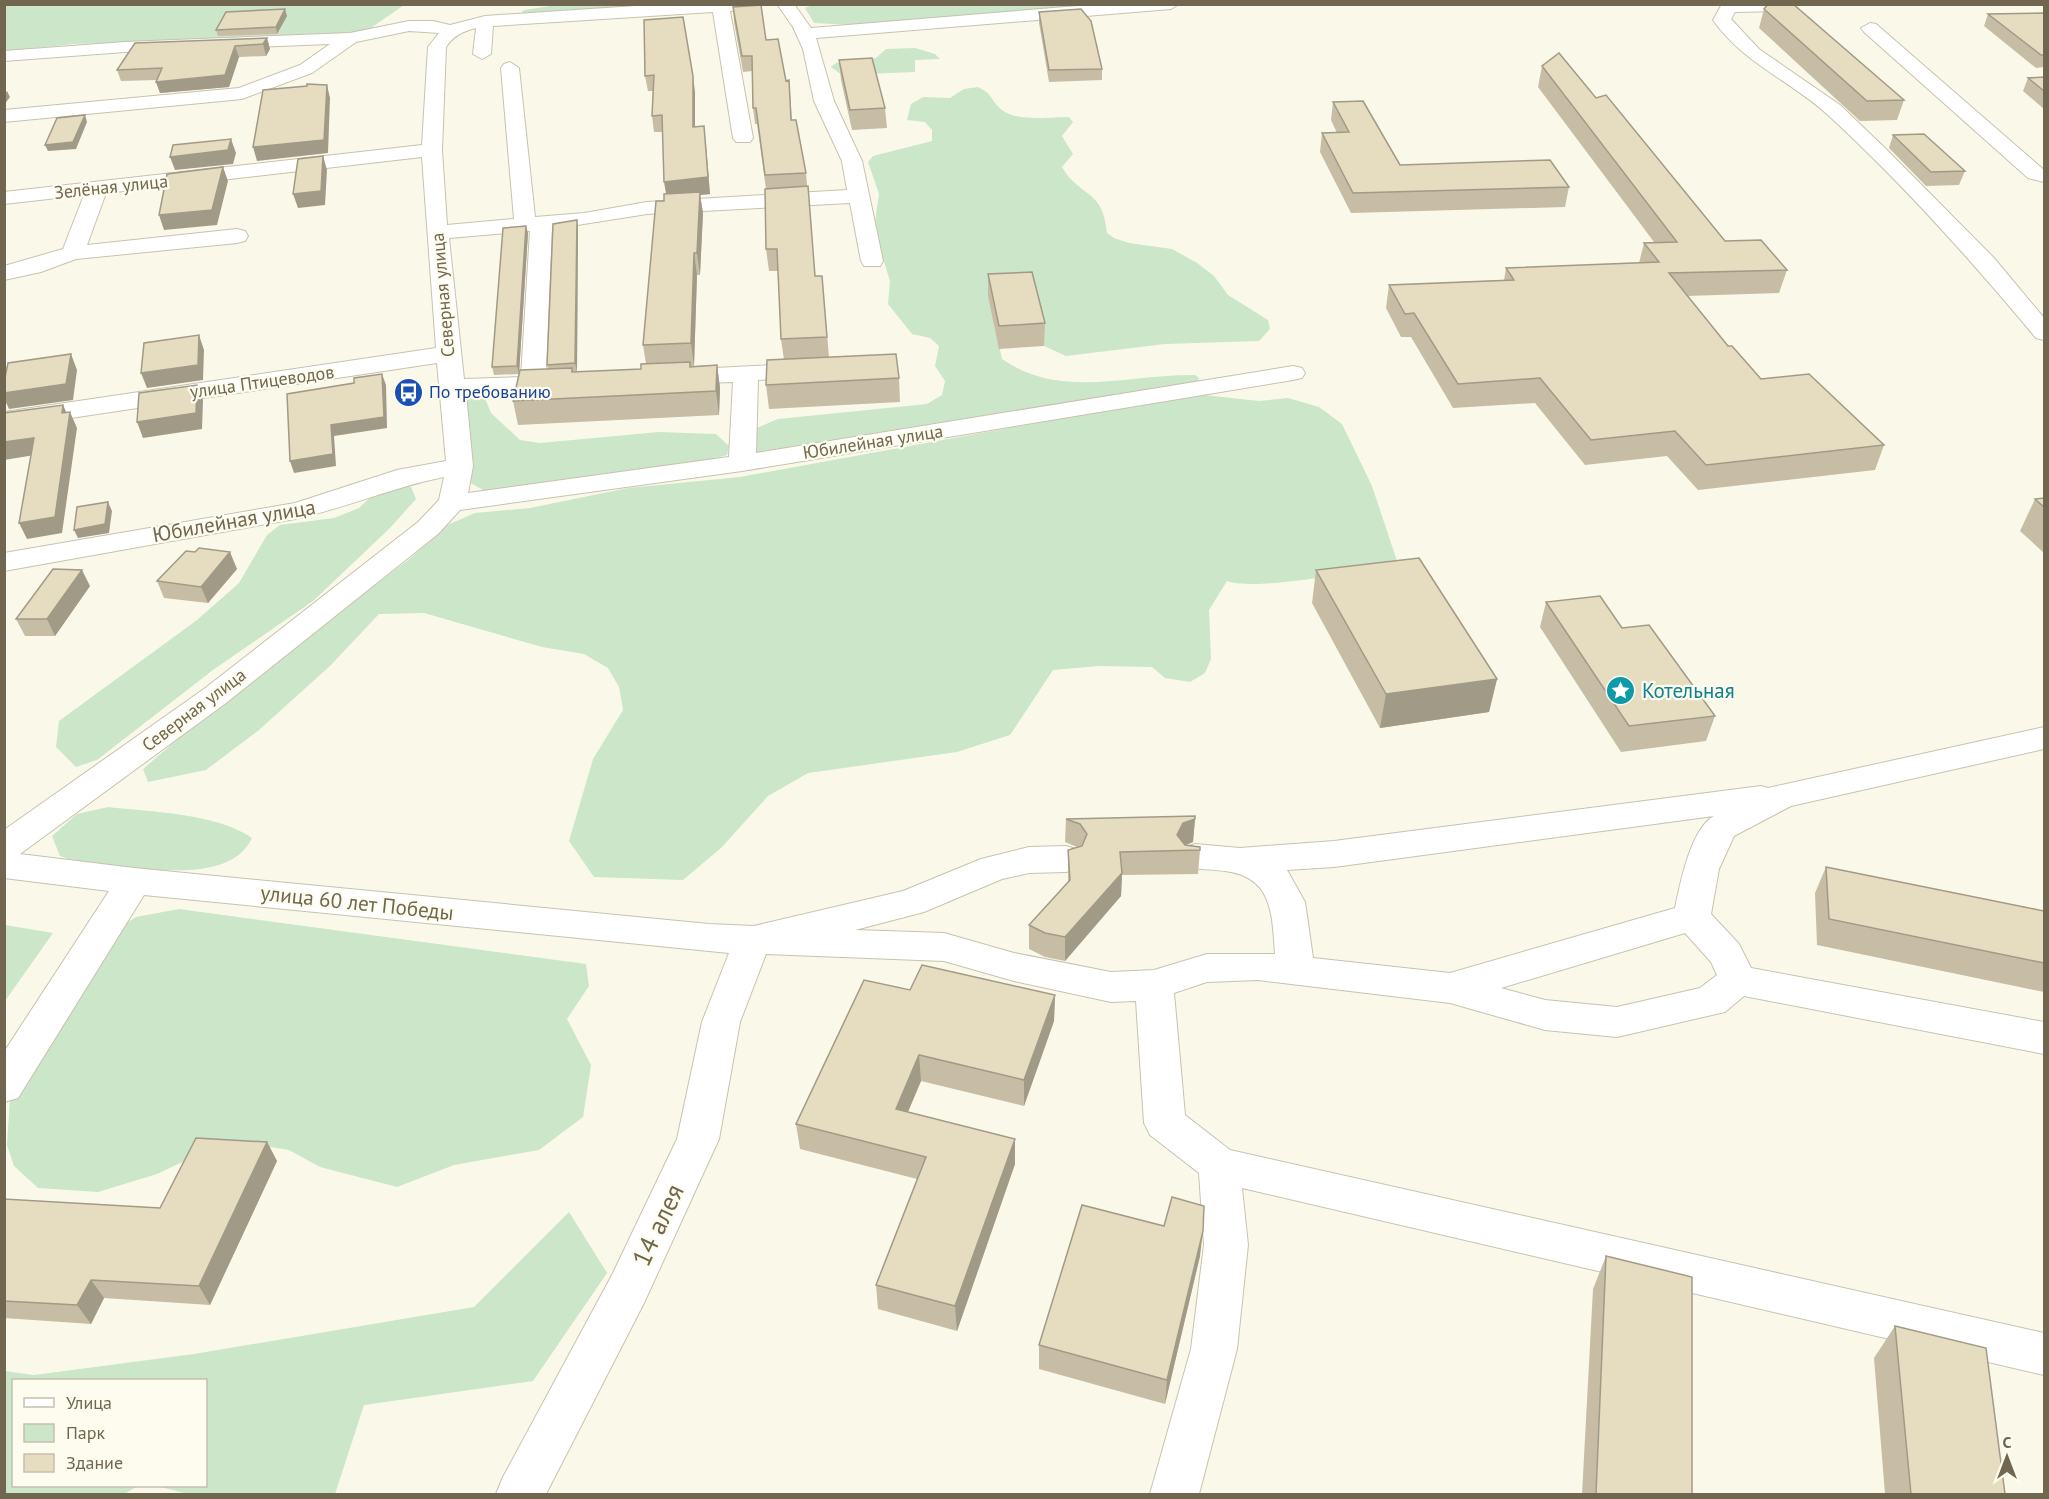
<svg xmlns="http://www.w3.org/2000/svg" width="2049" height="1499" font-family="'PT Sans',sans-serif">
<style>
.green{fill:#cbe6c9}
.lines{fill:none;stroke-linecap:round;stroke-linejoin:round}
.minor-casing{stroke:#c8c2ae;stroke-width:2}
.minor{fill:#fff;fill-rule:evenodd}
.wall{fill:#c6bda4}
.shaded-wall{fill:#a19a86}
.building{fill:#e6dcbf;stroke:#a19a86;stroke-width:1.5}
.labels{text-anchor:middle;stroke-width:4.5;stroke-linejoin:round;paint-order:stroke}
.far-street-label{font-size:18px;fill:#716750;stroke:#fdfcef}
.far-transit-label{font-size:18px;fill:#164399;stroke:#fdfcef;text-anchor:start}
.street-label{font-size:21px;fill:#716750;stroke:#fdfcef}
.culture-label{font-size:21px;fill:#0d838f;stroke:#fdfcef;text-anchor:start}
.near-street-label{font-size:26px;fill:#716750;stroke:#fdfcef}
</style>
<rect width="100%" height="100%" fill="#faf9e9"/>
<path class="green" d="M 815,4 L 1117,5 L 873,26 L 814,23 L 805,8 Z
M 5,5 L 404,5 L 368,30 L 339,35 L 74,44 L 5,51 Z
M 557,5 L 694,5 L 520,14 L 524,10 Z
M 915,48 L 935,54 L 940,59 L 915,60 L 915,72 L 842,75 L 831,67 L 836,63 L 876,58 L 886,49 Z
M 978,87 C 994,95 990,100 1002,110 C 1017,122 1051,117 1069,117 L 1073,122 L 1062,136 L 1073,154 L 1062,167 C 1080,198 1103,188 1107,233 L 1114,238 L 1129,243 L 1172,249 L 1197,263 L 1214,276 L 1228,295 L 1268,320 L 1270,329 L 1259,341 L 1165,344 L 1066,356 L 1044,346 L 1032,294 L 989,296 L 1002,359 C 1061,400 1128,374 1195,375 L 1199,378 L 1198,381 L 762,454 L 754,453 L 757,428 L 778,419 L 927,404 L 942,395 L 945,381 L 935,366 L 939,346 L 930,338 L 912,334 L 888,304 L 890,281 L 874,229 L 879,194 L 868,162 L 873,156 L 932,141 L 932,130 L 925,122 L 907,120 L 911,104 L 923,97 L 950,98 L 964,89 Z
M 1195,394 L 1259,401 L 1288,398 L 1319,407 L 1342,424 L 1372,486 L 1398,564 C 1361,570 1258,592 1227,581 L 1209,610 L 1211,659 L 1205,673 L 1190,682 L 1165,678 L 1152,667 L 1099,666 L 1053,670 L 1010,735 L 957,752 L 808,773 L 768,796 L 721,848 L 683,880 L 594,877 L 569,841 L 593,759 L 623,710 L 619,687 L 608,668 L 584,654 L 542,647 L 424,613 L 379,614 L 331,665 L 259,730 L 206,770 L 148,782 L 143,769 L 216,706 L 412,557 L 445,526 L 475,513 L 530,508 L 628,488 L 740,477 Z
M 470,396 L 484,396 L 491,413 L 520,440 L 540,443 L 659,432 L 716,434 L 729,446 L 727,455 L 687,466 L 609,473 L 490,494 L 469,482 L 474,463 L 467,441 L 463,409 Z
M 399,486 L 411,487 L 416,499 L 390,528 L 313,601 L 213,670 L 97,760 L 76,767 L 56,747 L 59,721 L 197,620 L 239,583 L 267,535 L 280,525 L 334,518 L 359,508 L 373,495 Z
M 108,807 C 150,812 216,813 252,838 C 233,878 173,870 137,869 C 124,868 109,870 95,868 C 84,866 71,860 60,856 L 52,836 L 77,814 Z
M 179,909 L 586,964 L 589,986 L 567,1019 L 591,1065 L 583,1117 L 539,1150 L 454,1165 L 397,1187 L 320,1167 L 289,1150 L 246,1143 L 212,1148 L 157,1174 L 98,1192 L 38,1188 L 14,1166 L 7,1145 L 10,1098 L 72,960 L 136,917 Z
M 5,925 L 53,933 L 5,1001 L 4,925 Z
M 569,1212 L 607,1273 L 533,1381 L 364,1405 L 335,1494 L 188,1494 L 157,1486 L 206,1486 L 206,1380 L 14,1380 L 14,1486 L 138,1486 L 124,1494 L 5,1494 L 5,1371 L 34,1375 L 194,1354 L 474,1307 Z"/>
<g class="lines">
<defs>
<path id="minor" d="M 666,4 L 763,4 L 755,9 L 730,11 L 753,138 L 750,142 L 736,142 L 733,138 L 713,12 L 493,26 L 491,54 L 482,59 L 473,54 L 476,28 C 463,31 453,36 446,47 L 442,150 L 447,225 L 514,219 L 501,68 L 504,64 L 510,62 L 519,68 L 535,217 L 584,213 L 647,202 L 847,190 L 842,161 L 814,101 L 803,49 L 793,27 L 777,4 L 794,4 L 811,28 L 1102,4 L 1179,4 L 1171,9 L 816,38 L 834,101 L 862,161 L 883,261 L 880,266 L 864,266 L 861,261 L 850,203 L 647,214 L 552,229 L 546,376 L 570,378 L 574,383 L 570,388 L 561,391 L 466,394 L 473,466 L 468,493 L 729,457 L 733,382 L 675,384 L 666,382 L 663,377 L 666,372 L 675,370 L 812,363 L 821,365 L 824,370 L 821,375 L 758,380 L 756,453 L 1293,366 L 1302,368 L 1305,373 L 1302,378 L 1293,380 L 742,471 L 460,510 L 438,534 L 226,703 L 20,854 L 134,868 L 709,924 L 754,926 L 903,891 L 981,859 L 1029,847 L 1066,846 L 1079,850 L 1084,859 L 1079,868 L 1066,872 L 1029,873 L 1002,879 L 924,912 L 855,930 L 944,933 L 1014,953 L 1111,972 L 1154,970 L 1207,954 L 1275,954 C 1272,914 1273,877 1225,871 C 1210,869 1197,870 1183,866 L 1177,857 L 1183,848 L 1195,844 L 1240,848 L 1334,841 L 1761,786 L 1768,788 L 2044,727 L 2044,749 L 1791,806 L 1734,836 L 1719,869 L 1711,914 L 1739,944 L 1751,968 L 2044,1022 L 2044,1054 L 1744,996 L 1725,1012 L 1617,1037 L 1545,1030 L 1450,1003 L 1258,980 L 1207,982 L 1174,993 L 1185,1115 L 1230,1150 L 2044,1333 L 2044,1375 L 1242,1188 L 1248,1245 L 1237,1349 L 1199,1494 L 1150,1494 L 1191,1349 L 1204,1245 L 1199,1173 L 1150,1135 L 1144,1123 L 1136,1001 L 1111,1002 L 1014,981 L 944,961 L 766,954 L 740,1022 L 719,1139 L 644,1303 L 546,1494 L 496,1494 L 503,1477 L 612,1275 L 677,1139 L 702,1022 L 729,953 L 144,895 L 18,1098 L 4,1102 L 4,1052 L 109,891 L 4,878 L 4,830 L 204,689 L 418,522 L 439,500 L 444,477 C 393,487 346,508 295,519 L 4,571 L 4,553 L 295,503 L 397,470 L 446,461 L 437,363 L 4,428 L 4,412 L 436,348 L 422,157 L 106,193 L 87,245 L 237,229 L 245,231 L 248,236 L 245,241 L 237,243 L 76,259 L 41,272 L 4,280 L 4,266 L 63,249 L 84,195 L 4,204 L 4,192 L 422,145 L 428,47 L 439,33 L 409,31 L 356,42 L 312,73 L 242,99 L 4,122 L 4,110 L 239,88 L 300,65 L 330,44 L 125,52 L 4,61 L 4,51 L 125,42 L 350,33 L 409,21 L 433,21 L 450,25 L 485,16 ZM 530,231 L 521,377 L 464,379 L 449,238 ZM 1714,816 C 1691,828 1680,884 1675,908 L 1450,973 L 1313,958 L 1305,902 L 1287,870 L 1334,867 ZM 1685,933 L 1711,962 L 1717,975 L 1700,988 L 1617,1007 L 1545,1000 L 1501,988 Z
M 1722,4 L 1791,4 L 1789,10 L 1783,11 L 1735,12 L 1731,19 L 1759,49 L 1840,105 L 1889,152 L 1994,258 L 2044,318 L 2044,340 L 2036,338 C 1971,260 1903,184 1828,115 C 1791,81 1743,63 1713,20 Z
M 1870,23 L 1876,24 L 2044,170 L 2044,182 L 2028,178 L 1864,32 L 1861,28 Z"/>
</defs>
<use href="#minor" class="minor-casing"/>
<use href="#minor" class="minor"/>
</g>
<path class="wall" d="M 733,7 L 766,40 L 786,81 L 789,80 L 792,120 L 806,173 L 815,276 L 822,276 L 829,357 L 899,378 L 900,402 L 769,409 L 766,385 L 784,360 L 781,339 L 778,271 L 769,271 L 766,249 L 766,189 L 757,124 L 755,124 L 753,108 L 752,71 L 743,72 L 734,22 Z
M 1764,9 L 1904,100 L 1897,120 L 1860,121 L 1759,28 Z
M 1039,12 L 1102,69 L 1102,80 L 1049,82 L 1039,23 Z
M 2044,13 L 2044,67 L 2036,68 L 1984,26 L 1988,14 Z
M 287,16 L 277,34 L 218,36 L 216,30 Z
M 644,20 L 695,92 L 695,127 L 706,143 L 710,194 L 700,195 L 703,213 L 700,275 L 697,275 L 694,366 L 691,366 L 717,365 L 720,388 L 719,415 L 518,425 L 513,401 L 548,369 L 547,365 L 578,228 L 577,371 L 573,372 L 641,369 L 646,364 L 643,345 L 666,194 L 663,132 L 654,132 L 652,116 L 653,91 L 648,91 L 645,76 Z
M 267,38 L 270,49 L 266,56 L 239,57 L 229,87 L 160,93 L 156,82 L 157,80 L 121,81 L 117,70 Z
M 839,60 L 885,108 L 887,128 L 852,130 L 841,80 Z
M 1542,66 L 1596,98 L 1725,241 L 1787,270 L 1779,293 L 1687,296 L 1728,346 L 1761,379 L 1884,445 L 1875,470 L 1698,490 L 1667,456 L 1585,465 L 1535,403 L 1453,408 L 1411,337 L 1401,337 L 1386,308 L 1389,285 L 1504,280 L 1506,268 L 1639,263 L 1644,243 L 1654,242 L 1538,87 Z
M 2044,77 L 2044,109 L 2023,91 L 2028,78 Z
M 1333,102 L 1400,165 L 1569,187 L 1565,207 L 1351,213 L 1320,152 L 1322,133 L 1337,133 L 1331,120 Z
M 1893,135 L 1965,171 L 1959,185 L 1926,186 L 1889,148 Z
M 528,233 L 519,374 L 494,375 L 492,367 Z
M 988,274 L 1045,323 L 1044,346 L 999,349 L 988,296 Z
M 2044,498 L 2044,553 L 2020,531 L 2035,499 Z
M 195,552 L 237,569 L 208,603 L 164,598 L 157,581 Z
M 1316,570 L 1497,679 L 1489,712 L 1380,728 L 1312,603 Z
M 90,586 L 55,636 L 25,636 L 16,619 Z
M 1546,602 L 1622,628 L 1715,716 L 1706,741 L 1621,752 L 1540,627 Z
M 1066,819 L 1195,819 L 1193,842 L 1186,845 L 1200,850 L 1198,874 L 1122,875 L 1121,896 L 1065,961 L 1045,957 L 1029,949 L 1029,925 L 1068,882 L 1068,850 L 1077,847 L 1065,842 Z
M 1826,867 L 2044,911 L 2044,992 L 1817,945 L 1815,893 Z
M 910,990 L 1055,995 L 1054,1021 L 1024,1106 L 921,1081 L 908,1112 L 1015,1139 L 1015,1164 L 957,1331 L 878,1309 L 876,1285 L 917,1179 L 800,1149 L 796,1124 Z
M 267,1142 L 277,1161 L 210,1305 L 104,1298 L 91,1324 L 4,1318 L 4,1199 L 160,1208 Z
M 1200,1256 L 1165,1404 L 1039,1369 L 1039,1345 Z
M 1606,1256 L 1692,1494 L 1582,1494 L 1593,1289 Z
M 1895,1326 L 2005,1494 L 1885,1494 L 1874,1358 Z"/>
<path class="shaded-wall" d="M 285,9 L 287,16 L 277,34 L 276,27 Z
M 267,38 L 270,49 L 266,56 L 263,44 Z
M 235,46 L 239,57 L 229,87 L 160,93 L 156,82 Z
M 693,76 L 695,92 L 695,144 L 693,127 Z
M 327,85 L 330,98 L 328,153 L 257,161 L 253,147 Z
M 7,91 L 10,97 L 4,105 L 4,94 Z
M 85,115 L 87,122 L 76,149 L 48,151 L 45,145 Z
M 704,126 L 710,194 L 700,195 L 703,213 L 700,275 L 697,253 L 667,199 L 664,182 Z
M 231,139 L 236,153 L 233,164 L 175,170 L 170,157 Z
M 323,156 L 327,170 L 325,205 L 298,208 L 293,194 Z
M 223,167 L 228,181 L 217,225 L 164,230 L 159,215 Z
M 577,220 L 578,228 L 577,371 L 575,363 Z
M 526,226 L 528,233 L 519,374 L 517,366 Z
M 694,253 L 697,275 L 694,366 L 691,343 Z
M 199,335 L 204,350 L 203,380 L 147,388 L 141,373 Z
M 71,354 L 77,370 L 73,400 L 9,409 L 4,398 L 4,393 Z
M 717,365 L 720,388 L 719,415 L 716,391 Z
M 382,374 L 386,385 L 387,428 L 334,436 L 336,466 L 294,473 L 290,461 L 331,425 Z
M 197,385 L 203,400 L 202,429 L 143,438 L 137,422 Z
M 63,405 L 69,418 L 70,412 L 77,428 L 62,533 L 27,539 L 19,523 L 62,413 Z
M 34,438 L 41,454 L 4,460 L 4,442 Z
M 108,502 L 112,511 L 109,533 L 78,538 L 74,530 Z
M 230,552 L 237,569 L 208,603 L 201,587 Z
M 82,570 L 90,586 L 55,636 L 47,619 Z
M 1497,679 L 1489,712 L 1380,728 L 1386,694 Z
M 1195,819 L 1193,842 L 1181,847 L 1177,835 L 1183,823 Z
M 1122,873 L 1121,896 L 1065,961 L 1065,937 Z
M 1055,995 L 1054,1021 L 1024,1106 L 1024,1080 Z
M 919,1055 L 921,1081 L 898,1135 L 896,1109 Z
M 1015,1139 L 1015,1164 L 957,1331 L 955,1306 Z
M 267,1142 L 277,1161 L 210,1305 L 199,1286 Z
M 1203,1231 L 1200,1256 L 1165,1404 L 1167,1380 Z
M 91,1280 L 104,1298 L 91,1324 L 77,1305 Z"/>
<path class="building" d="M 1768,4 L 1793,4 L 1904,100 L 1867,101 L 1764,9 Z
M 761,5 L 766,40 L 778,39 L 786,81 L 789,80 L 791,120 L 796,120 L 806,173 L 765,175 L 756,108 L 753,108 L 752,56 L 742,56 L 733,7 Z
M 285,9 L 276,27 L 216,30 L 226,12 Z
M 1081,9 L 1091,21 L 1102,69 L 1049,70 L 1039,12 Z
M 2044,13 L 2044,55 L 2041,55 L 1988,14 Z
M 683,17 L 693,76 L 693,127 L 704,126 L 708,177 L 664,182 L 662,115 L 652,116 L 654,75 L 645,76 L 644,20 Z
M 267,38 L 263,44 L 235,46 L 225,75 L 156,82 L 162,68 L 117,70 L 135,43 Z
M 1559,53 L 1596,98 L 1606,95 L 1725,241 L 1761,240 L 1787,270 L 1669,273 L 1728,346 L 1732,346 L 1761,379 L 1809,374 L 1884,445 L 1706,465 L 1675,431 L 1591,440 L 1540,378 L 1458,384 L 1414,313 L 1405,314 L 1389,285 L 1514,280 L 1506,268 L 1659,262 L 1644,243 L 1677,242 L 1542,66 Z
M 872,58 L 885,108 L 850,110 L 839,60 Z
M 2044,77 L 2044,91 L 2028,78 Z
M 307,84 L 327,85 L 324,140 L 253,147 L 263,90 L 307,86 Z
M 1363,101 L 1400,165 L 1550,160 L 1569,187 L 1353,193 L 1322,133 L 1349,132 L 1333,102 Z
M 85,115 L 73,142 L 45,145 L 57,118 Z
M 1924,134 L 1965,171 L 1931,172 L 1893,135 Z
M 231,139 L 228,150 L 170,157 L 173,145 Z
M 323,156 L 321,191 L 293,194 L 298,159 Z
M 223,167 L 212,210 L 159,215 L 167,174 Z
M 808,186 L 815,276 L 822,276 L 827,337 L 781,339 L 777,249 L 766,249 L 765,189 Z
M 700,192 L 697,253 L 694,253 L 691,343 L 643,345 L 656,201 L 664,201 L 664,194 Z
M 577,220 L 575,363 L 547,365 L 553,224 Z
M 526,226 L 517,366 L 492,367 L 503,228 Z
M 1032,272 L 1045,323 L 999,326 L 988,274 Z
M 199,335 L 198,365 L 141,373 L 144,343 Z
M 71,354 L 66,384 L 4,393 L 4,382 L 8,363 Z
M 896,354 L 899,378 L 766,385 L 767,360 Z
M 690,362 L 690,367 L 717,365 L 716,391 L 513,401 L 520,370 L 572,368 L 572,372 L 641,369 L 641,364 Z
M 382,374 L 384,417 L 331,425 L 333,454 L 290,461 L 287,394 L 354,383 L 354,378 Z
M 197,385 L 196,413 L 137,422 L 139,393 Z
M 63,405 L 62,413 L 70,412 L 55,517 L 19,523 L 34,438 L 4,442 L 4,413 Z
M 2044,498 L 2044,507 L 2035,499 Z
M 108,502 L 105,524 L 74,530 L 77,507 Z
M 199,548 L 230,552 L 201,587 L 157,581 L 186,551 L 195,552 Z
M 1419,558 L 1497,679 L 1386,694 L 1316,570 Z
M 53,569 L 82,570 L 47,619 L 16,619 Z
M 1600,596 L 1622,628 L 1649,625 L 1715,716 L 1629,726 L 1546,602 Z
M 1195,816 L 1195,819 L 1183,823 L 1177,835 L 1185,845 L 1200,847 L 1200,850 L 1120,852 L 1122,873 L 1065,937 L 1045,933 L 1029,925 L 1070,880 L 1068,850 L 1082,846 L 1087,834 L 1080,824 L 1066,819 Z
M 1826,867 L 2044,911 L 2044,963 L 1829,919 Z
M 922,965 L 1055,995 L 1024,1080 L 919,1055 L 896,1109 L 1015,1139 L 955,1306 L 876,1285 L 926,1157 L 796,1124 L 864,980 L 910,990 Z
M 196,1138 L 267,1142 L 199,1286 L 91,1280 L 77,1305 L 4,1301 L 4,1199 L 160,1208 Z
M 1172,1197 L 1204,1206 L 1203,1231 L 1167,1380 L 1039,1345 L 1082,1205 L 1164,1226 Z
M 1606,1256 L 1692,1277 L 1692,1494 L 1596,1494 Z
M 1895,1326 L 1986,1348 L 2005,1494 L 1911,1494 Z"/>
<defs>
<symbol id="bus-disc" viewBox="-11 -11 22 22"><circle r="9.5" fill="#1a4fb4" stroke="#fdfcef"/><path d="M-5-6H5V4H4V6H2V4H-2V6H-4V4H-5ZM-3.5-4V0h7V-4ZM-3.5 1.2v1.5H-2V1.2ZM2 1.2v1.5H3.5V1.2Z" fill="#fff"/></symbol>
<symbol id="sight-disc" viewBox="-11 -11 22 22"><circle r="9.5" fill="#0f9aa8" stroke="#fdfcef"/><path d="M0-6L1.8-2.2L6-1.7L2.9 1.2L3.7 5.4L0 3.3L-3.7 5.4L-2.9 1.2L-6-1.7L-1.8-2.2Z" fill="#fff"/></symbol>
</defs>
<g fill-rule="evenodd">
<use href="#bus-disc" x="392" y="376" width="33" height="33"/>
<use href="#sight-disc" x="1604" y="674" width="33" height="33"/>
</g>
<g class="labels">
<g class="far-street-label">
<text transform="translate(111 187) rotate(-6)" y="6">Зелёная улица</text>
<text transform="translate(443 295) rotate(-95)" y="6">Северная улица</text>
<text transform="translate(262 382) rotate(-8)" y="6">улица Птицеводов</text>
<text transform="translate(873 442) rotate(-9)" y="6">Юбилейная улица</text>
<text transform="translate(194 710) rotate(-37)" y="6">Северная улица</text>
</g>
<g class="far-transit-label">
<text x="429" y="398">По требованию</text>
</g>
<g class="street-label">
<text transform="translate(234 521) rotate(-10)" y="7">Юбилейная улица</text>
<text transform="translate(357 903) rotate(6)" y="7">улица 60 лет Победы</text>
</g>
<g class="culture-label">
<text x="1642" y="698">Котельная</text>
</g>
<g class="near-street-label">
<text transform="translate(658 1225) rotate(-65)" y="9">14 алея</text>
</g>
</g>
<rect width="2049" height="1499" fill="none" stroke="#716750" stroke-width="12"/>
<rect x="12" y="1379" width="195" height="108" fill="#fdfcef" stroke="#c5c0af" stroke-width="1.5"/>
<rect x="24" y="1398" width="30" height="9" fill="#ffffff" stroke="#c5c0af" stroke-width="1.5"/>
<text x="66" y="1409" font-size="18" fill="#716750">Улица</text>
<rect x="24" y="1424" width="30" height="18" fill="#cbe6c9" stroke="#c5c0af" stroke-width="1.5"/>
<text x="66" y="1439" font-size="18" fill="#716750">Парк</text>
<rect x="24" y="1454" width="30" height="18" fill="#e6dcbf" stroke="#c5c0af" stroke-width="1.5"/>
<text x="66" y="1469" font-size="18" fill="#716750">Здание</text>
<g transform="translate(2007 1457)" stroke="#fdfcef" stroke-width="4.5" paint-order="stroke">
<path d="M0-4.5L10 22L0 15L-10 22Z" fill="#716750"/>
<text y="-9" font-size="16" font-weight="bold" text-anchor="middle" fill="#716750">С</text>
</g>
</svg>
